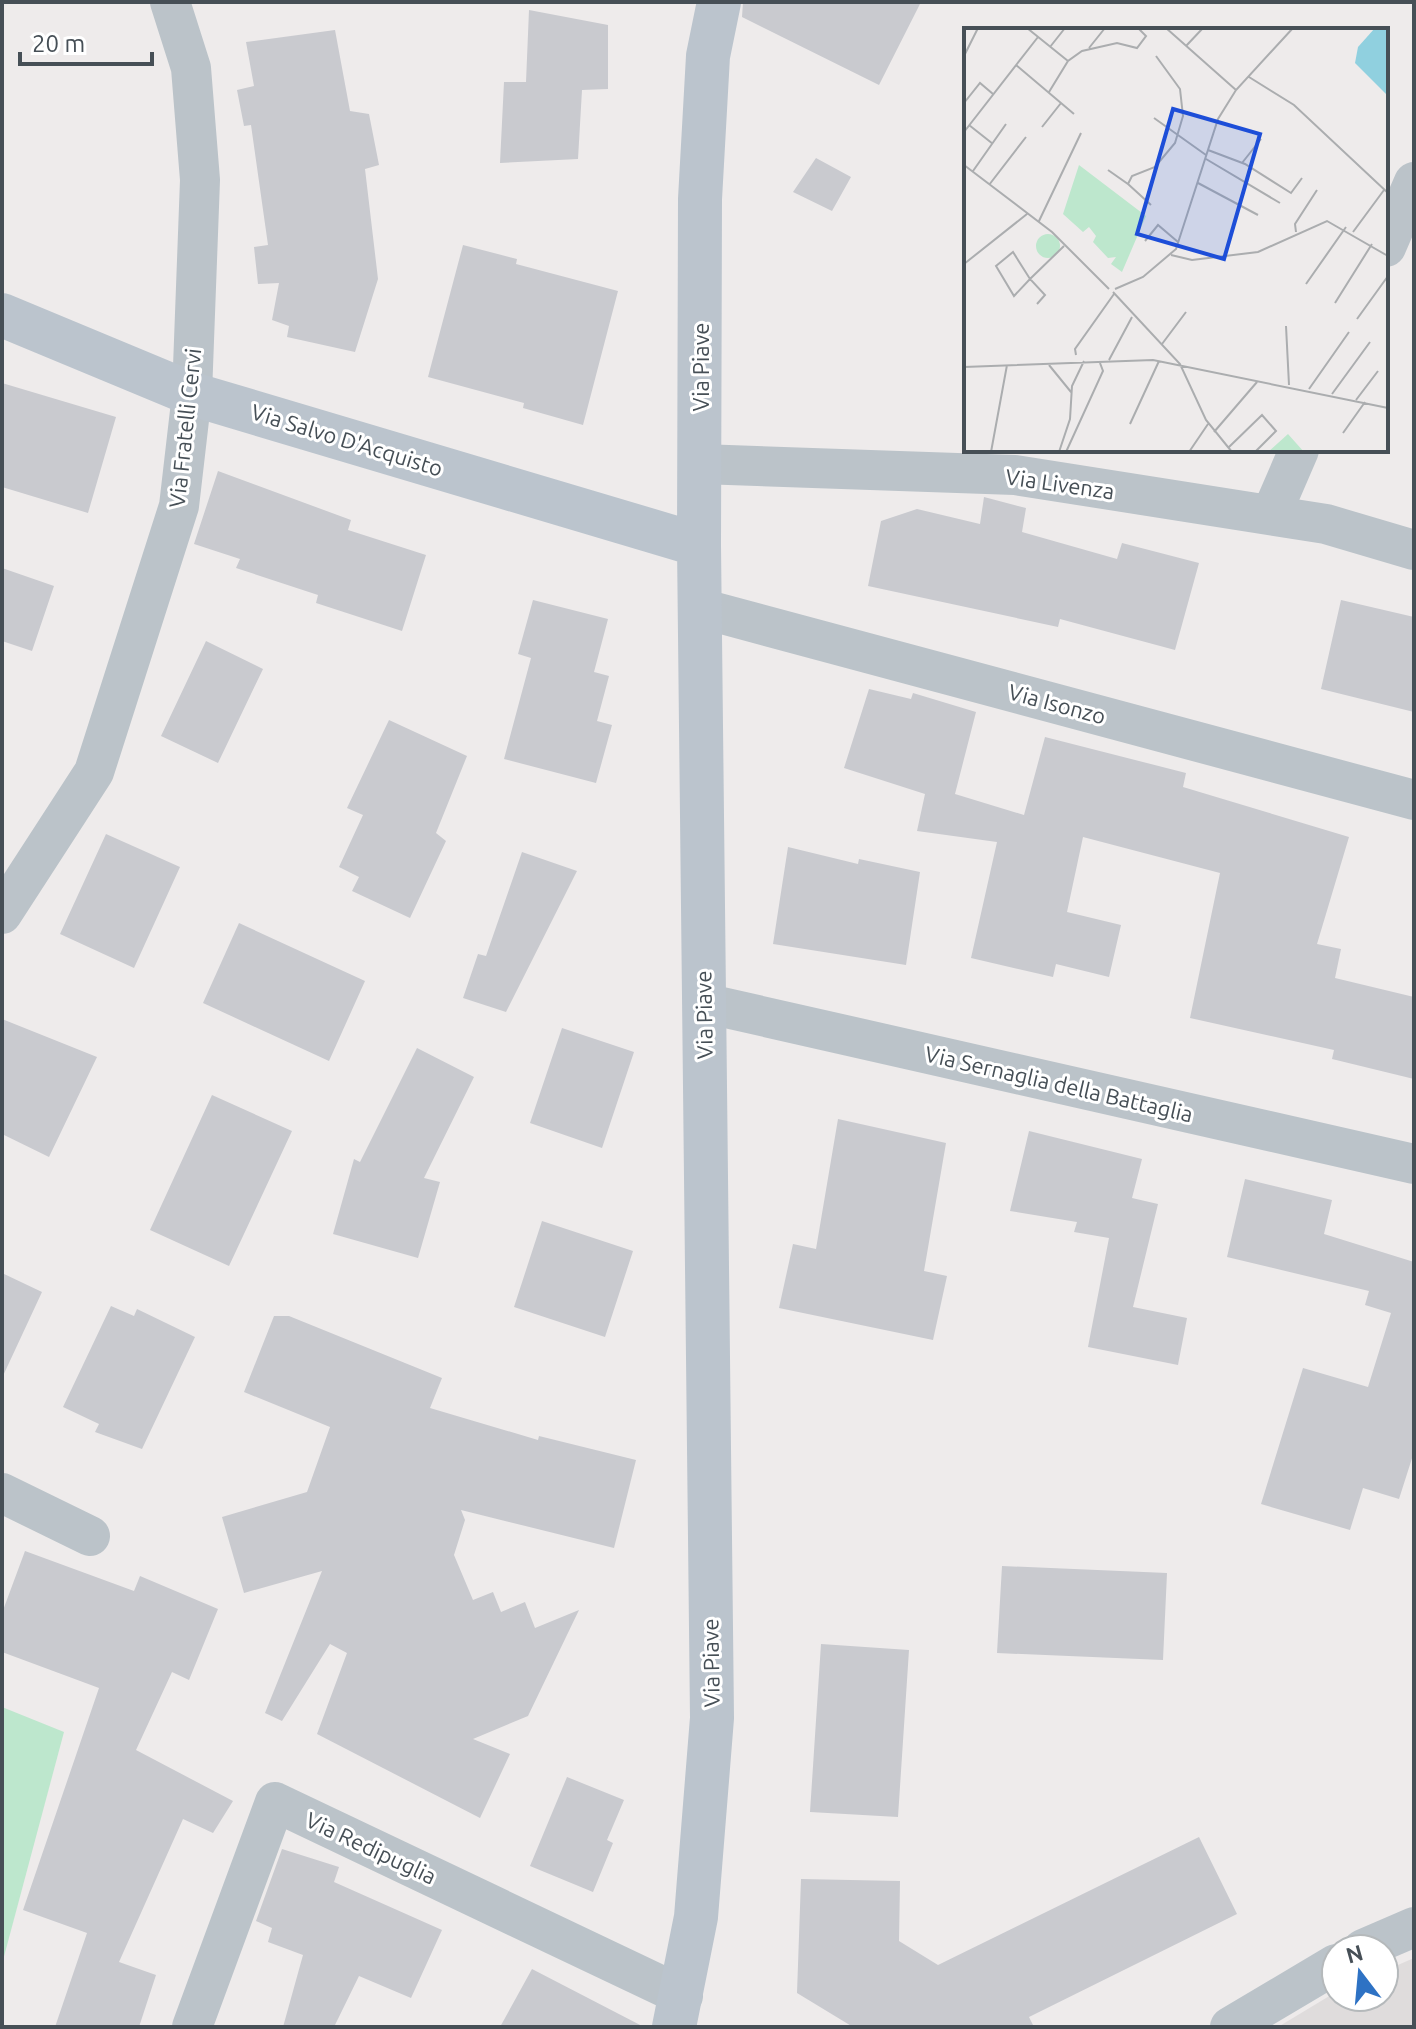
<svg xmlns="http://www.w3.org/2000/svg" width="1416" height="2029" font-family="Ubuntu,sans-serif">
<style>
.education{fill:#dfdcdc}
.green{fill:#bde7cd}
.building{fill:#c9cacf}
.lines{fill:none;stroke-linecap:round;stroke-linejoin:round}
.street{stroke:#bbc3c9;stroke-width:40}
.secondary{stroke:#bbc4cd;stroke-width:44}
.labels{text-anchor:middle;stroke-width:6;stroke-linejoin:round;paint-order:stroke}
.street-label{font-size:22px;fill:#464f56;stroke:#fff}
.inset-road{fill:none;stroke:#abadaf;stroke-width:2}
.view{fill:#1d4ed8;fill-opacity:0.15;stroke:#1d4ed8;stroke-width:4}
.inset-edge{fill:none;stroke:#464f56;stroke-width:4}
</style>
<rect width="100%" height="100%" fill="#eeebeb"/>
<path class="education" d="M 1414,1958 L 1414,2027 L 1278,2027 L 1336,1992 L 1336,1997 L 1384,1997 L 1384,1971 Z"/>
<path class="green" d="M 2,1707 L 64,1732 L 2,1964 Z"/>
<path class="building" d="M 743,2 L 921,2 L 879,85 L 742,17 Z
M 529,10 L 608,25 L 608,89 L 582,90 L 578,159 L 500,163 L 504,82 L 526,82 Z
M 335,30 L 350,111 L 369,114 L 379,165 L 365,169 L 378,279 L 355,352 L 287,337 L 289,326 L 272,320 L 279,283 L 258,284 L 254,247 L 268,245 L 251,125 L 244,126 L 237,90 L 254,86 L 246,42 Z
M 816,158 L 851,177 L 832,211 L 793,192 Z
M 463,245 L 517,259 L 516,264 L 618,291 L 583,425 L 523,408 L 524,403 L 428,377 Z
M 2,383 L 116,417 L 88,513 L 2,487 Z
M 218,471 L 351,520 L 348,530 L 426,555 L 402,631 L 316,603 L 318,595 L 236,568 L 240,559 L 194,544 Z
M 984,497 L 1026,508 L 1022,532 L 1117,559 L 1122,543 L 1199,563 L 1175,650 L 1060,619 L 1058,627 L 868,586 L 881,521 L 917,509 L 980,524 Z
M 2,568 L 54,586 L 32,651 L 2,641 Z
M 533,600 L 608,619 L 594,672 L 609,676 L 597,721 L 612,725 L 596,783 L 504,759 L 531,658 L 518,654 Z
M 1341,600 L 1414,617 L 1414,712 L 1321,689 Z
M 206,641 L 263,669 L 218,763 L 161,736 Z
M 869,689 L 911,699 L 913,693 L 976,712 L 955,794 L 1024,815 L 1045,737 L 1186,773 L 1183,787 L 1349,837 L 1317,944 L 1341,949 L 1335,978 L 1414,997 L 1414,1079 L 1332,1059 L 1334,1050 L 1190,1018 L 1220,873 L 1083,837 L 1067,912 L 1121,925 L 1109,977 L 1056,964 L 1053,977 L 971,958 L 997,842 L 917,831 L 925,794 L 844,768 Z
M 389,720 L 467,756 L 436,833 L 446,841 L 410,918 L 352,891 L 359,877 L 339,867 L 363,815 L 347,808 Z
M 106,834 L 180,867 L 134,968 L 60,934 Z
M 788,847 L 858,864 L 859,859 L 920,872 L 906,965 L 773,944 Z
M 522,852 L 577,871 L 506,1012 L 463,998 L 478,954 L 486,956 Z
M 239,923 L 365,981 L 329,1061 L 203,1003 Z
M 2,1019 L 97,1057 L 49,1157 L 2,1134 Z
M 562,1028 L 634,1052 L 602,1148 L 530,1123 Z
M 417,1048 L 474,1077 L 424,1178 L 440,1182 L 418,1258 L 333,1234 L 354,1159 L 360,1162 Z
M 212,1095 L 292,1131 L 229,1266 L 150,1230 Z
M 838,1119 L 946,1143 L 924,1271 L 947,1276 L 933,1340 L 779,1308 L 793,1244 L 816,1249 Z
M 1029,1131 L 1142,1159 L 1132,1198 L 1158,1204 L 1133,1307 L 1187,1318 L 1178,1365 L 1088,1347 L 1109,1238 L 1074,1232 L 1077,1222 L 1010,1211 Z
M 1245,1179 L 1332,1200 L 1324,1234 L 1414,1262 L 1414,1452 L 1399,1499 L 1363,1488 L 1350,1530 L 1261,1504 L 1303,1368 L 1368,1387 L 1391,1313 L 1365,1305 L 1369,1291 L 1227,1257 Z
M 542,1221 L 633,1251 L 605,1337 L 514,1307 Z
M 2,1273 L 42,1292 L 2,1378 Z
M 111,1306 L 134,1316 L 137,1309 L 195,1337 L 142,1449 L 95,1432 L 99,1424 L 63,1407 Z
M 274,1316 L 289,1316 L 442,1378 L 430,1408 L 538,1440 L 539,1436 L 636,1460 L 614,1548 L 461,1510 L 465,1520 L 454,1555 L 473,1600 L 493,1592 L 501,1612 L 525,1602 L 535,1628 L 579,1610 L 528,1716 L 473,1739 L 510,1754 L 480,1818 L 317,1734 L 347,1653 L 330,1644 L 282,1721 L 265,1713 L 322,1571 L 244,1593 L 222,1517 L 307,1492 L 330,1427 L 244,1392 Z
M 25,1551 L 134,1591 L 140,1576 L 218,1609 L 189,1680 L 172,1672 L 136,1750 L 233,1801 L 213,1833 L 183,1819 L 119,1962 L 156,1975 L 139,2027 L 55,2027 L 87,1933 L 23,1910 L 99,1688 L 2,1652 L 2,1613 Z
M 1002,1566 L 1167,1573 L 1163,1660 L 997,1653 Z
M 821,1644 L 909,1650 L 898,1817 L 810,1812 Z
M 567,1777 L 624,1800 L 607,1840 L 613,1843 L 593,1892 L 530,1866 Z
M 1199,1837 L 1237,1914 L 1029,2017 L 1034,2027 L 853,2027 L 797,1993 L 801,1879 L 900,1881 L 899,1941 L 938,1965 Z
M 282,1849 L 339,1867 L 334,1882 L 442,1930 L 411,1998 L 359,1976 L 334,2027 L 283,2027 L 303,1955 L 268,1942 L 272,1928 L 256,1921 Z
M 532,1969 L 644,2027 L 500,2027 Z"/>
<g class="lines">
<path class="street" d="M 1386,247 L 1414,182
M 700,464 L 1015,475 L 1326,524 L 1414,550
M 1271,515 L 1299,450
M 700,608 L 1414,800
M 2,914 L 94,772 L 179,506 L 192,394 L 200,180 L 191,68 L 170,2
M 704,1003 L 1414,1164
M 2,1493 L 90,1536
M 1363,1949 L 1414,1927
M 192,2027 L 275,1802 L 683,1996
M 1230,2027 L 1336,1964"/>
<path class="secondary" d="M 2,315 L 192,394 L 699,545
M 674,2027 L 696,1917 L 712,1718 L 699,545 L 700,199 L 708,56 L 719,2"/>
</g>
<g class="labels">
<g class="street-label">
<text transform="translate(701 367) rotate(-90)" y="8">Via Piave</text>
<text transform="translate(185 428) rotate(-84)" y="8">Via Fratelli Cervi</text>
<text transform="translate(347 440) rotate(17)" y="8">Via Salvo D'Acquisto</text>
<text transform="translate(1060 484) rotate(8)" y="8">Via Livenza</text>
<text transform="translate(1057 704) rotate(15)" y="8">Via Isonzo</text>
<text transform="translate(704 1015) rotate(-91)" y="8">Via Piave</text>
<text transform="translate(1059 1084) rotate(13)" y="8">Via Sernaglia della Battaglia</text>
<text transform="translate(711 1663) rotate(-91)" y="8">Via Piave</text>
<text transform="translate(371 1848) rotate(25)" y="8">Via Redipuglia</text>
</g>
</g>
<g transform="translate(964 28)">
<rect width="424" height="424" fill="#eeebeb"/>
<path d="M 115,137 L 182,188 L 158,244 L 147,236 L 152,229 L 144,230 L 129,214 L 132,208 L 125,199 L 119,204 L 99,186 ZM72 218a12 12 0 1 1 24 0a12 12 0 1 1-24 0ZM 324,406 L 340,424 L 304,424 Z" fill="#bde7cd"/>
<path d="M 411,0 L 424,0 L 424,68 L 391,35 L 394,19 Z" fill="#90d0df"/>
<path class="inset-road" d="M 63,0 L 104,33M 202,0 L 272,62M 222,18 L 239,0M 86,19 L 101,0M 125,20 L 141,0M 0,28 L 14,0M 52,37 L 110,86M 285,49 L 330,77 L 424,165M 85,64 L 104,33 L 118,23 L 153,15 L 173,20 L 182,8 L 174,0M 0,75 L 16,55 L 29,66M 190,90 L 242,127M 5,97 L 29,116M 78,99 L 97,75M 0,104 L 74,9M 244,122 L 281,136 L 327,165 L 338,150M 242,131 L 316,175M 278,135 L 297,111M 0,137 L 88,204 L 145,261M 144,142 L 164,156 L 168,148 L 191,139 L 211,115 L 219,88 L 216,61 L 192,28M 9,143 L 42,96M 234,155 L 294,187M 164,156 L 187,177M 25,157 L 62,109M 75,193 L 117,105M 332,204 L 331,196 L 353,162M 389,204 L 420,162M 181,213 L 194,197 L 214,214M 207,227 L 228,232 L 294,224 L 363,193 L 424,228M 0,236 L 63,186M 342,256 L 382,199M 151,261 L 179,249 L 212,221 L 254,91 L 272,62 L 329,0M 149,264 L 216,336 L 242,392 L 268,424M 371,275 L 408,216M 73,276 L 81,267 L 66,251 L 49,224 L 32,238 L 50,268 L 66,251 L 100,218M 393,291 L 424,248M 322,298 L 325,357M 198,316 L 222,284M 112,327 L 111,321 L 150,266M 145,332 L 168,289M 85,337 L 107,364M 0,339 L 189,332 L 424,380M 345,361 L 385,304M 368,366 L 406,314M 392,372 L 414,343M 166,396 L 195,333M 250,404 L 293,354M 379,405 L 401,374M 265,419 L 298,387 L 312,403 L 291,424M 27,424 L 43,337M 95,424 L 106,391 L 108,358 L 120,333M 102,424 L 139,343 L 136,335M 225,424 L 244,396"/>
<path class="view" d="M 209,81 L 296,106 L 260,231 L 173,206 Z"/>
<rect width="424" height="424" class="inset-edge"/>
</g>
<rect width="1416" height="2029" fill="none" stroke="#464f56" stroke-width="8"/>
<g transform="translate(1360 1973) rotate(344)"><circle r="38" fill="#ffffff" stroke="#b5b9bb" stroke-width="2"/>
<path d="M0-6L14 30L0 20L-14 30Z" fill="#2e72c4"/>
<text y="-12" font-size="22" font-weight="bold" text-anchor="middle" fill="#464f56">N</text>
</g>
<path d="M20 52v12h132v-12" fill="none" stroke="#464f56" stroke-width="4"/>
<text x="32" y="52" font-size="24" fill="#464f56" stroke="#ffffff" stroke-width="6" paint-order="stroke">20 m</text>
</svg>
